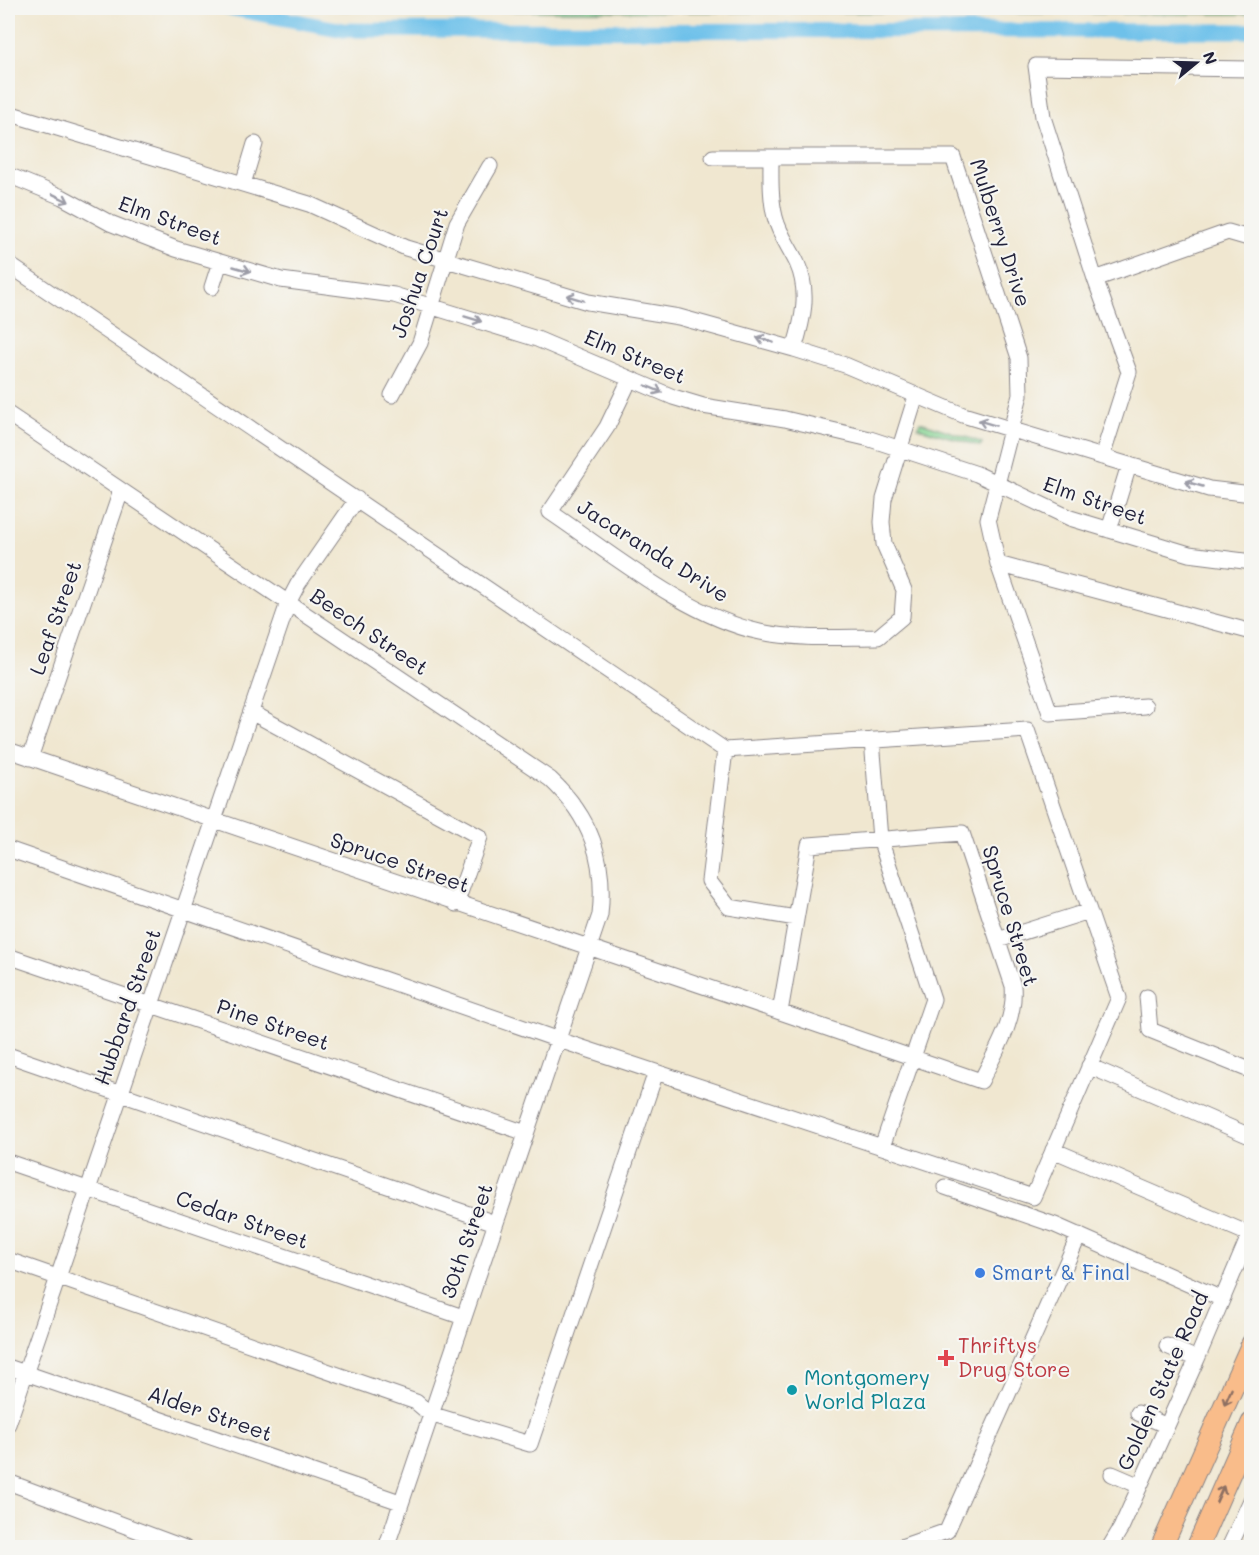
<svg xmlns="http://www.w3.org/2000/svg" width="1259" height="1555" font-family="Mali,sans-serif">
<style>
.green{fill:#93df9d;stroke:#5a806c;stroke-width:1.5}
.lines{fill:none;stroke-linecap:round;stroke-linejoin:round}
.canal{stroke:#6ec1ea;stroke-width:15}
.minor-casing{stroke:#898486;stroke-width:17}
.highway-casing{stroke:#898486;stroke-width:23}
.minor{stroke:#fff;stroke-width:15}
.highway{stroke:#f9bc8a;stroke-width:21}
.oneway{stroke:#9c9ca7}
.oneway2{stroke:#8e6f62}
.shop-dot{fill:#3f7fe0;stroke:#f6f6f2;stroke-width:2}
.health-dot{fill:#e0444e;stroke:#f6f6f2;stroke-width:2}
.culture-dot{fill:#0f9aa8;stroke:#f6f6f2;stroke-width:2}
.labels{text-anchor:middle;stroke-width:4.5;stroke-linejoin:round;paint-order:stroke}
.street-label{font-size:21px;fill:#22223b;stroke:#f6f6f2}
.shop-label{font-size:21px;fill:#366cbe;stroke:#f6f6f2;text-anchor:start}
.health-label{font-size:21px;fill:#be3a42;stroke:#f6f6f2;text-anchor:start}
.culture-label{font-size:21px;fill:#0d838f;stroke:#f6f6f2;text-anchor:start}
</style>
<rect width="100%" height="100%" fill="#f6f6f2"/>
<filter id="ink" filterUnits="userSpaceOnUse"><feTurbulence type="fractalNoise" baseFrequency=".0167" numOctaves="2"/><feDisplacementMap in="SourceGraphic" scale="12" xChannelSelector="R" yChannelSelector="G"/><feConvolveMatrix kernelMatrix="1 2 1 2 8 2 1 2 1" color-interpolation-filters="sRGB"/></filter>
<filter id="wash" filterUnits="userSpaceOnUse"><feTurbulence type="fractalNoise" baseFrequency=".008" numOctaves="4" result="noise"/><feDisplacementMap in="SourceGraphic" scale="24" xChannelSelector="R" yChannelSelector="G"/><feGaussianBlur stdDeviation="1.35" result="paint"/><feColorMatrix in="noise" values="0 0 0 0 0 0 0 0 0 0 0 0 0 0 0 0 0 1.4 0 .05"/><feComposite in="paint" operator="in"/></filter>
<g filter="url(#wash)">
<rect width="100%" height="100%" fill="#f0e7d0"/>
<path class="green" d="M 329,8 L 1251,8 L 1252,14 L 341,10 Z
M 920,422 L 974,440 L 982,443 L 980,446 L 923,429 L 918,427 Z"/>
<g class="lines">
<path class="canal" d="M 229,8 L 343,30 L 1252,31"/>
</g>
</g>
<g filter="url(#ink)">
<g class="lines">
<defs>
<path id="minor" d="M 8,113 L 309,204 L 406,248 L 588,302 L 679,317 L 794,349 L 845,365 L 963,415 L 1209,489 L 1252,494
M 713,157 L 953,157 L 1019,358 L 1020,395 L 988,519 L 998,564 L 1050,713 L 1145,706
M 771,157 C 771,177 770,197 775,217 C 779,234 790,248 797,263 C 810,292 803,320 794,349
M 8,175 L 62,197 L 110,223 L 176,249 L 281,280 L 394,295 L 537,339 L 673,397 L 703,406 L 785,419 L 870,439 L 977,474 L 1070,518 L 1189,554 L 1252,562
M 243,184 L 255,144
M 8,264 L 725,750 L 709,881 L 729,907 L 796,918
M 1095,279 L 1228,232 L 1252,239
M 212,287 L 220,262
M 630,379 L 607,427 L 550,512 C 611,553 688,617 760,632 C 799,640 839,637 878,637 L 902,617 L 904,590 L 884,544 L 882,522 L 884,499 L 916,396
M 392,395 L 420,343 L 457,223 L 490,166
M 8,414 L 550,779 C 591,817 606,860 600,915 L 386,1548
M 1102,457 L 1129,372 L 1095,279 L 1043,117 L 1036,66 L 1252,69
M 1109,530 L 1129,465
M 998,564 L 1252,632
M 251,712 L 480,837 L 456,904
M 872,740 L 880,839 L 933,999 L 882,1147
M 8,750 L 780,1012
M 30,758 L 121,491
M 962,833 L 1013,986 C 1016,1021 996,1050 981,1081 L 780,1012 L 809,845 Z
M 8,849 L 556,1039 L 1033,1197 L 1119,998 L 1027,730 L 725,750
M 998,940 L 1089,911
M 8,956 L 526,1133
M 1147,997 L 1150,1030 L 1252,1071
M 8,1055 L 495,1223
M 1089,1066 L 1252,1137
M 1053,1150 L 1249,1234
M 8,1162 L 463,1317
M 945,1187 L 1055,1225 L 1222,1299
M 8,1260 L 416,1402 L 430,1414 L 530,1444 L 656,1072
M 1167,1346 L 1197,1359
M 8,1367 L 400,1502
M 1138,1413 L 1167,1426
M 8,1424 L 288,603 L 298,584 L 357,499
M 1112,1474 L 1140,1486
M 8,1482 L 185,1548
M 898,1548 L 947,1531 L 1079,1235
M 1109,1548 L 1121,1528 L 1197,1359 L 1252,1229
M 1229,1548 L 1252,1498"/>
<path id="highway" d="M 1161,1548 L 1252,1344
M 1197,1548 L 1252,1423"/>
</defs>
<use href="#minor" class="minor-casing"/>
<use href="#highway" class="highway-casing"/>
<use href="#minor" class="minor"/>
<use href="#highway" class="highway"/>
</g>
<defs><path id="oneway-shaft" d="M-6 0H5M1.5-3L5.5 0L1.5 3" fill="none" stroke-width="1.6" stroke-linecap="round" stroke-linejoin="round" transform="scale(1.5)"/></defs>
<g class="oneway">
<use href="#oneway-shaft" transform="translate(61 198) rotate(26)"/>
<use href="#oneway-shaft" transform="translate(242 269) rotate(16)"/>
<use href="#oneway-shaft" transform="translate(575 298) rotate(-163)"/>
<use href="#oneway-shaft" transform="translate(473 319) rotate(17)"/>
<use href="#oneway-shaft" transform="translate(765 340) rotate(-163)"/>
<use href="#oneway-shaft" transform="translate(654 389) rotate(23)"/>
<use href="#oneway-shaft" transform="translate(987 423) rotate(-163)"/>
<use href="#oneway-shaft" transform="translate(1194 484) rotate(-164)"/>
</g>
<g class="oneway2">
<use href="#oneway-shaft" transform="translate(1228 1397) rotate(114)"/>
<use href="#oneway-shaft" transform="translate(1220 1494) rotate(-66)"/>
</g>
</g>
<circle class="shop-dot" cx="980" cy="1273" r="6"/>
<path class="health-dot" d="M943 1349h6v6h6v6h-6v6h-6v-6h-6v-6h6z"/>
<circle class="culture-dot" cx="792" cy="1390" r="6"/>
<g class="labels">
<g class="street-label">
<text transform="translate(170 221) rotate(20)" y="7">Elm Street</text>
<text transform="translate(1000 233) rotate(72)" y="7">Mulberry Drive</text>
<text transform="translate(420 273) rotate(-71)" y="7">Joshua Court</text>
<text transform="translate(635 357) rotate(23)" y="7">Elm Street</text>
<text transform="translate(1095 501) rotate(19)" y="7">Elm Street</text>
<text transform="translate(653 551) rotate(32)" y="7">Jacaranda Drive</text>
<text transform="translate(56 618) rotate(-71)" y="7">Leaf Street</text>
<text transform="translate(369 632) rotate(34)" y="7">Beech Street</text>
<text transform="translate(400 863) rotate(19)" y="7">Spruce Street</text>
<text transform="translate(1010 916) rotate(73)" y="7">Spruce Street</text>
<text transform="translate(128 1007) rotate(-71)" y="7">Hubbard Street</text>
<text transform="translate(273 1025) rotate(19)" y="7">Pine Street</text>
<text transform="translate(242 1220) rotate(19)" y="7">Cedar Street</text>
<text transform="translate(467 1241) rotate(-71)" y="7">30th Street</text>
<text transform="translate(1163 1381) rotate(-66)" y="7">Golden State Road</text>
<text transform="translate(210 1414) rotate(19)" y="7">Alder Street</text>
</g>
<g class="shop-label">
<text x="992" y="1280">Smart &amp; Final</text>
</g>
<g class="health-label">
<text x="958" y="1353">Thriftys<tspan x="958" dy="24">Drug Store</tspan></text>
</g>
<g class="culture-label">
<text x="804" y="1385">Montgomery<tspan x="804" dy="24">World Plaza</tspan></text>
</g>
</g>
<rect width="1259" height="1555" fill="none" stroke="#f6f6f2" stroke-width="30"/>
<g transform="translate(1196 63) rotate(71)" stroke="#f6f6f2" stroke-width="4.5" paint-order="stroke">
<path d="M0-4.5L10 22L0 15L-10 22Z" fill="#22223b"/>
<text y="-9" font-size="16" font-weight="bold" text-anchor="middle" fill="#22223b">N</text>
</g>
</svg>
